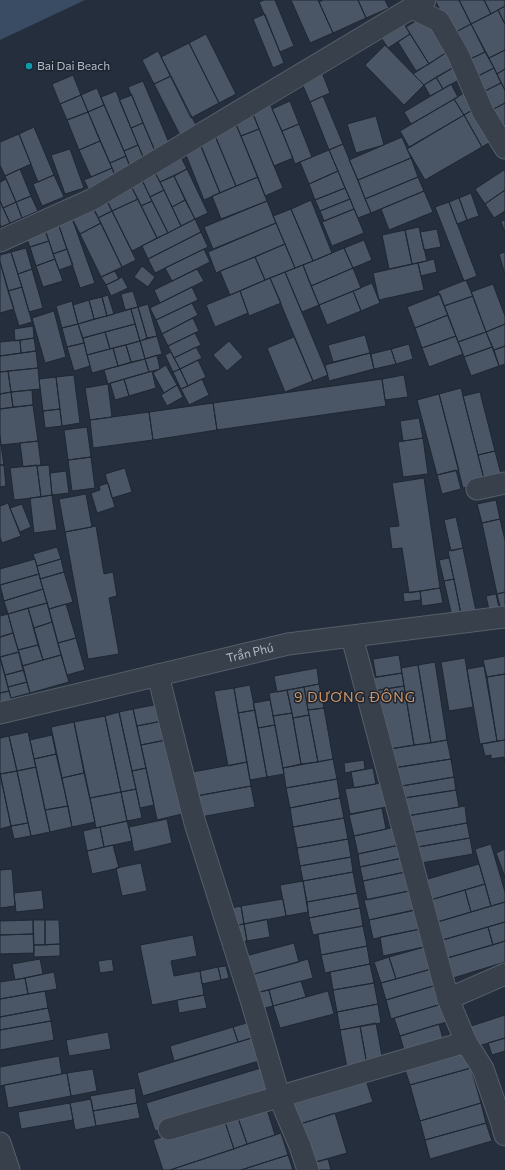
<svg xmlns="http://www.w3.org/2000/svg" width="505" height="1170" font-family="Commissioner,sans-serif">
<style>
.water{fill:#3a4b64}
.building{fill:#4a5565;stroke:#1f2733}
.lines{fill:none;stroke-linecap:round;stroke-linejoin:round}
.minor-casing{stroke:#565e6a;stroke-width:23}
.minor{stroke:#38404c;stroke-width:21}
.culture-dot{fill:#0f9aa8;stroke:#1d2531;stroke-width:1.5}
.labels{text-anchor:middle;stroke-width:3;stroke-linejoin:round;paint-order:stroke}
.poi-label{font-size:12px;fill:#b4bbc8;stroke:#1d2531;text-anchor:start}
.street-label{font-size:12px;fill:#b4bbc8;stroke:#1d2531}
.quarter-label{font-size:14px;letter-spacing:1px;fill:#d19565;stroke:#1d2531}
</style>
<rect width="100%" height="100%" fill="#242e3c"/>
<path class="water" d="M 0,0 L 85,0 L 0,40 Z"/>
<path class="building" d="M 264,0 L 275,0 L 294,46 L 280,52 L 259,2 Z
M 291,0 L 318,0 L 333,33 L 310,43 Z
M 323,0 L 358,0 L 366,18 L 333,33 L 319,2 Z
M 358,0 L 385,0 L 389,8 L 366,18 Z
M 435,0 L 459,0 L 471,24 L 452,34 Z
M 459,0 L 484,0 L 491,14 L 471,24 Z
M 484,0 L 505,0 L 505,6 L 491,14 Z
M 505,6 L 505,24 L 498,10 Z
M 498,10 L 505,24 L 505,50 L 489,58 L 471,24 Z
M 265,14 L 284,63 L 273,68 L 253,19 Z
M 424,16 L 447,52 L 429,64 L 406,27 Z
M 401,18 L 410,34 L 388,48 L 378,33 Z
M 471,24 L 485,52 L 466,61 L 452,34 Z
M 206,34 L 236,94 L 219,103 L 189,43 Z
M 410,34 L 429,64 L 416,71 L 398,42 Z
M 189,43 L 219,103 L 191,118 L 161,57 Z
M 385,45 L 424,85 L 404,105 L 365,65 Z
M 505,50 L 505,69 L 497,74 L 489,58 Z
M 158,51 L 171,76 L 154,84 L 142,60 Z
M 447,52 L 456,66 L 424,85 L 413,74 Z
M 485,52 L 494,68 L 472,79 L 466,61 Z
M 456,66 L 462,78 L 443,89 L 436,77 Z
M 494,68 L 501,83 L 479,94 L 472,79 Z
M 505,69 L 505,90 L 497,74 Z
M 321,70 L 330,93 L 310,102 L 300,79 Z
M 73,75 L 81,95 L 60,104 L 52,84 Z
M 171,76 L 197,127 L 180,135 L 154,84 Z
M 436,77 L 443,89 L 430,96 L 424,85 Z
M 143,81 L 170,145 L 155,151 L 128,87 Z
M 501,83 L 505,90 L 505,103 L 488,112 L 479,94 Z
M 451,84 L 458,97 L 411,124 L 404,112 Z
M 97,88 L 104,105 L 88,112 L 81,95 Z
M 116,91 L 138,145 L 124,151 L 101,97 Z
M 464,93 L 474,109 L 464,115 L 454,99 Z
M 81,95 L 88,112 L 67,120 L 60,104 Z
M 132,95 L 143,123 L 131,128 L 119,100 Z
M 323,96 L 343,144 L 329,150 L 310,102 Z
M 454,99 L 464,115 L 409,147 L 400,131 Z
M 269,101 L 293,158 L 274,166 L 251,109 Z
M 290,101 L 299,124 L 282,131 L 272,109 Z
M 505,103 L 505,135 L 488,112 Z
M 104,105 L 126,156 L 110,163 L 88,112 Z
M 251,109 L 259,129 L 241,136 L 233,117 Z
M 474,109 L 492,141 L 482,147 L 464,115 Z
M 88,112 L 100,141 L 79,150 L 67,120 Z
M 464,115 L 482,147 L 425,180 L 407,149 Z
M 376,116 L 384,145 L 356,153 L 347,124 Z
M 235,122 L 258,177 L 236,186 L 213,131 Z
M 143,123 L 155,151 L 143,157 L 131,128 Z
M 299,124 L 312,157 L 295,164 L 282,131 Z
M 34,127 L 54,175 L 38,182 L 19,134 Z
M 259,129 L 283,188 L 265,196 L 241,136 Z
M 213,131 L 236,186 L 220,193 L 197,137 Z
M 19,134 L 31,164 L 5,176 L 0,165 L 0,142 Z
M 402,137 L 411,158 L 358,180 L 349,160 Z
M 100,141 L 112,168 L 91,177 L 79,150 Z
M 200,143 L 220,193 L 204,200 L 184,150 Z
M 343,144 L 371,213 L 358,218 L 329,150 Z
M 138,145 L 145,161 L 130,167 L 124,151 Z
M 70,149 L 84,188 L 65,194 L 51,155 Z
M 329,150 L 338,171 L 309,184 L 300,162 Z
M 179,153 L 187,169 L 160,182 L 152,167 Z
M 126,156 L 132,172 L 116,178 L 110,163 Z
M 411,158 L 418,177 L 365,199 L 358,180 Z
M 152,167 L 164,190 L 150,197 L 139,173 Z
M 112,168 L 116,178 L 89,190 L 84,180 Z
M 20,169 L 31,196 L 16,202 L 5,176 Z
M 187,169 L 208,213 L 195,219 L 174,176 Z
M 504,170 L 505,171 L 505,190 L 485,204 L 475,189 Z
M 338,171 L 345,188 L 315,200 L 309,184 Z
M 54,175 L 64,197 L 42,206 L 33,184 Z
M 140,176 L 152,201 L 141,206 L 129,182 Z
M 174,176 L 185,200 L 172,207 L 160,182 Z
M 258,177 L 267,201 L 221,219 L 212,196 Z
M 418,177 L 424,191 L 371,213 L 365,199 Z
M 6,179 L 16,202 L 3,208 L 0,201 L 0,182 Z
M 129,182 L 138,199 L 112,211 L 104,195 Z
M 345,188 L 350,199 L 320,211 L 315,200 Z
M 164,190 L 181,226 L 168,233 L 150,197 Z
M 505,190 L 505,211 L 494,218 L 485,204 Z
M 424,191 L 433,212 L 389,230 L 381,209 Z
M 471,193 L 479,216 L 467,220 L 459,198 Z
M 104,195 L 112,211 L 98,218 L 90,202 Z
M 31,196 L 38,211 L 22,218 L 16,202 Z
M 459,198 L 467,220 L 457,224 L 449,202 Z
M 138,199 L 157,238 L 132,251 L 112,211 Z
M 350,199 L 354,209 L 324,221 L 320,211 Z
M 185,200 L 195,219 L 181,226 L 172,207 Z
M 311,200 L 332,253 L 313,261 L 291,209 Z
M 0,201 L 10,223 L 1,227 L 0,224 Z
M 152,201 L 168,233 L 157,238 L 141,206 Z
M 267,201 L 276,223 L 213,249 L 204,227 Z
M 16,202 L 22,218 L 10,223 L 3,208 Z
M 449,202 L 477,276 L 464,281 L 435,207 Z
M 93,207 L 101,223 L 80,234 L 72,218 Z
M 291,209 L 313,261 L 295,268 L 273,216 Z
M 354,209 L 364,233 L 332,246 L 322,222 Z
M 112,211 L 136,260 L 122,267 L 98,218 Z
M 72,218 L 95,283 L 80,288 L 58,223 Z
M 195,219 L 201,232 L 148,259 L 142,246 Z
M 505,220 L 505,233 L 501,221 Z
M 58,223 L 67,249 L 53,254 L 44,227 Z
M 101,223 L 122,267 L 101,277 L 80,234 Z
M 276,223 L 285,244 L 216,273 L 208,252 Z
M 44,227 L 49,241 L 30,247 L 25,234 Z
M 419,227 L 427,261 L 412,264 L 405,230 Z
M 437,229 L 441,247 L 424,250 L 420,232 Z
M 405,230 L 412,264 L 389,269 L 382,235 Z
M 201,232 L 208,247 L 155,273 L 148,259 Z
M 364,240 L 372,260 L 353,268 L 344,248 Z
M 49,241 L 55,259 L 36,266 L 30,247 Z
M 285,244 L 295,268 L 265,280 L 255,257 Z
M 26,248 L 32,269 L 18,274 L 11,252 Z
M 344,248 L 353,268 L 311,286 L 303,265 Z
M 67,249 L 73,265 L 59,270 L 53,254 Z
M 204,249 L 210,262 L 172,281 L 165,268 Z
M 11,252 L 22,287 L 8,291 L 0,262 L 0,255 Z
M 505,252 L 505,275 L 499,254 Z
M 255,257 L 265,280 L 230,295 L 220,271 Z
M 55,259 L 63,281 L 43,287 L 36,266 Z
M 434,259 L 437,272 L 421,276 L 418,263 Z
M 0,262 L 14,309 L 0,313 Z
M 418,263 L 424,290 L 379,300 L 373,273 Z
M 303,265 L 319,305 L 302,312 L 285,272 Z
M 142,266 L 155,277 L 148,287 L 134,277 Z
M 353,268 L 361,288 L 319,305 L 311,286 Z
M 32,269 L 43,308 L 29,312 L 18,274 Z
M 197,269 L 204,281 L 160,303 L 154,290 Z
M 115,271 L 119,279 L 106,285 L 101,277 Z
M 285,272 L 328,375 L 313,381 L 270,278 Z
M 122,277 L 128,288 L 111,296 L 106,285 Z
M 270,278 L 281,303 L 249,316 L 240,291 Z
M 466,280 L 473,296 L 444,306 L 438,291 Z
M 372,283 L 380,303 L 361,311 L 353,291 Z
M 493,284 L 505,316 L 505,324 L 486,332 L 471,292 Z
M 22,287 L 32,322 L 19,326 L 8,291 Z
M 192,287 L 198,300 L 156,320 L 150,308 Z
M 133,291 L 138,307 L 125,310 L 121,294 Z
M 240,291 L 248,313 L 215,327 L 206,305 Z
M 353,291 L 361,311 L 327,325 L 319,305 Z
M 440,294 L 448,315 L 415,328 L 407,307 Z
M 108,295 L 114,314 L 107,316 L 102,297 Z
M 473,296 L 486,332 L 458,342 L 444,306 Z
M 102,297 L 107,316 L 94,319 L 89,300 Z
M 89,300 L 94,319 L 78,324 L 73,305 Z
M 72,301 L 78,324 L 62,328 L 56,306 Z
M 192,303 L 198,315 L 162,334 L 156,320 Z
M 148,304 L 157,336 L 147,338 L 138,307 Z
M 138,307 L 147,338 L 140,341 L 131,309 Z
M 131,309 L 135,324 L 83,338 L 78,324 Z
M 54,311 L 66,357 L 45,363 L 32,318 Z
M 448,315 L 456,336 L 422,348 L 415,328 Z
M 193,318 L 199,331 L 168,346 L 162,334 Z
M 78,324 L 84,343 L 67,347 L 62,328 Z
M 135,324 L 140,341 L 110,349 L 105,332 Z
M 505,324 L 505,346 L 494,350 L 486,332 Z
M 33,326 L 34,338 L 15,341 L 14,329 Z
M 105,332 L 110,349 L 87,355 L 83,338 Z
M 486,332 L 492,347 L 464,357 L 458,342 Z
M 195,333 L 201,345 L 174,358 L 168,346 Z
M 365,335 L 370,353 L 333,362 L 328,345 Z
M 157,336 L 162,354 L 145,359 L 140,341 Z
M 456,336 L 463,354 L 429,367 L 422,348 Z
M 294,337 L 313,381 L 285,392 L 267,348 Z
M 34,338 L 36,351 L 21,353 L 20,340 Z
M 20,340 L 21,353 L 0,356 L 0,342 Z
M 140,341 L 145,359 L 131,362 L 126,345 Z
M 229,341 L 243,357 L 227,371 L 213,355 Z
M 84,343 L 90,366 L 74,371 L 67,347 Z
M 409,344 L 413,359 L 396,364 L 391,349 Z
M 126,345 L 131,362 L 118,366 L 113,348 Z
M 505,346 L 505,364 L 499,366 L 494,350 Z
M 196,347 L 202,358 L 180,369 L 174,358 Z
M 492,347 L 499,366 L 471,376 L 464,357 Z
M 113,348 L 118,366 L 92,373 L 87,355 Z
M 391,349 L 396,364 L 374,369 L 371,354 Z
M 36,351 L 38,368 L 0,372 L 0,356 Z
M 171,352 L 180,369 L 173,372 L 165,355 Z
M 370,353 L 374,369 L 329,381 L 325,365 Z
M 157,355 L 160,369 L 149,372 L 145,359 Z
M 145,359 L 149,372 L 108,384 L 104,370 Z
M 198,360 L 206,377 L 188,386 L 180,369 Z
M 166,365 L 177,385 L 164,393 L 153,373 Z
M 38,368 L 40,389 L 11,392 L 8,371 Z
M 180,369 L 188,386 L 181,389 L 173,372 Z
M 8,371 L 11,392 L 0,394 L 0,372 Z
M 152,371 L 156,388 L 129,396 L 124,379 Z
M 74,375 L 80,423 L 62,426 L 56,377 Z
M 404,375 L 408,397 L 385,400 L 382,379 Z
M 56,377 L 60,409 L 43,411 L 39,379 Z
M 124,379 L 129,396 L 115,400 L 110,383 Z
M 202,379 L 209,395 L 189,405 L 181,389 Z
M 382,379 L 386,406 L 217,430 L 213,403 Z
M 108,384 L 112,417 L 90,420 L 85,388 Z
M 177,385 L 183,397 L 167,406 L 161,395 Z
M 461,388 L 485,483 L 463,488 L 439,394 Z
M 32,390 L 33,405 L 13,407 L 11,392 Z
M 11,392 L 13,407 L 0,409 L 0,394 Z
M 480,392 L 495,451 L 478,455 L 463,396 Z
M 439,394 L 459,470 L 437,475 L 417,400 Z
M 213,403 L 217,430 L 153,440 L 149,412 Z
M 33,405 L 38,441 L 1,445 L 0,434 L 0,409 Z
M 60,409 L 62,426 L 45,428 L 43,411 Z
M 149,412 L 153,440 L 93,448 L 90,420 Z
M 419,418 L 423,438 L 403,441 L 400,421 Z
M 87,427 L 91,457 L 68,460 L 64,430 Z
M 423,438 L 428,474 L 403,477 L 398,442 Z
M 38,441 L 41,465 L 23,467 L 20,443 Z
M 0,445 L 1,445 L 4,465 L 0,465 Z
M 495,451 L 502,478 L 485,483 L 478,455 Z
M 91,457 L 95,488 L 72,491 L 68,460 Z
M 0,465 L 4,465 L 6,486 L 0,487 Z
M 37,465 L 41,497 L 14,500 L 10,468 Z
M 49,465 L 52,495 L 41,497 L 37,466 Z
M 125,468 L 132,492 L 112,498 L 105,474 Z
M 456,470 L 461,489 L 442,494 L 437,475 Z
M 66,471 L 69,493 L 52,495 L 50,473 Z
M 424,478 L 440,588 L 409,593 L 402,548 L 392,549 L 389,527 L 399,526 L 392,483 Z
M 108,483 L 115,507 L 97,513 L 91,493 L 100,490 L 99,486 Z
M 86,494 L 92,527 L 65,532 L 59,499 Z
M 52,495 L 57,530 L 34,533 L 30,498 Z
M 496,500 L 500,519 L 482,523 L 477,504 Z
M 8,503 L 21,536 L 2,543 L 0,537 L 0,506 Z
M 22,504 L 31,527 L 20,532 L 10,508 Z
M 456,517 L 463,548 L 451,551 L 444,520 Z
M 500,519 L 505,540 L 505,592 L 497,594 L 482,523 Z
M 96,526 L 104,574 L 113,572 L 117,596 L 109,598 L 119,654 L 88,659 L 65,532 Z
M 57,547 L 61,559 L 37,566 L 33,554 Z
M 463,548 L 477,616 L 462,619 L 448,551 Z
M 449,558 L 454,579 L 444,581 L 439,560 Z
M 35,559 L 39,574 L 0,585 L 0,569 Z
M 61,559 L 64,572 L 40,579 L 37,566 Z
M 64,572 L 73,602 L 49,609 L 40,579 Z
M 39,574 L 43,589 L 4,601 L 0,585 Z
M 454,579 L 462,619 L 453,621 L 444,581 Z
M 440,588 L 443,603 L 422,606 L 420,591 Z
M 43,589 L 47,603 L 8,614 L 4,601 Z
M 420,591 L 421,600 L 404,602 L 403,593 Z
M 505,592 L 505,614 L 502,615 L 497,594 Z
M 496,594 L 500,612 L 490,614 L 486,596 Z
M 47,603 L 52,622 L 34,628 L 28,608 Z
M 66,604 L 76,638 L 58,643 L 49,609 Z
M 28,608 L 38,645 L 18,650 L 8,614 Z
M 8,614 L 13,633 L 0,637 L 0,616 Z
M 52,622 L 61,655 L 43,660 L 34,628 Z
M 13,633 L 19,652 L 0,657 L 0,637 Z
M 76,638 L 85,670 L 67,675 L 58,643 Z
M 38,645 L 43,660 L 22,666 L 18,650 Z
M 19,652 L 24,670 L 5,675 L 0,657 Z
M 61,655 L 69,682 L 30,693 L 22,666 Z
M 399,655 L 402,673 L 376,677 L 373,659 Z
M 505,656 L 505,674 L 487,677 L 483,660 Z
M 0,658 L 9,691 L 0,693 Z
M 465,658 L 473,707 L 449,711 L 441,662 Z
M 435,662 L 447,740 L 431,743 L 418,665 Z
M 418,665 L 431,743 L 414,745 L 401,668 Z
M 484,666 L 497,741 L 480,744 L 467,669 Z
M 317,668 L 319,684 L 277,692 L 274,676 Z
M 24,670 L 27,682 L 8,687 L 5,675 Z
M 402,673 L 404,686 L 373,691 L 372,678 Z
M 505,674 L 505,740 L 497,741 L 487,677 Z
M 27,682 L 30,693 L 11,698 L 8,687 Z
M 319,684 L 324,708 L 308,710 L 304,687 Z
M 250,685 L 255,710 L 238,713 L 234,688 Z
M 404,686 L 414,745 L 383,750 L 373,691 Z
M 304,687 L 309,715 L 293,718 L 287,690 Z
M 234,688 L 247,762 L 228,766 L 214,691 Z
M 287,690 L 292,713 L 273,716 L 269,693 Z
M 9,691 L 13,705 L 0,709 L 0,693 Z
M 270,700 L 275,725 L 258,728 L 253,703 Z
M 159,704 L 162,721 L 137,726 L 133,709 Z
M 324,708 L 333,759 L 318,762 L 308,710 Z
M 133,709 L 146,768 L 132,771 L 119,712 Z
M 255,710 L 267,777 L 250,780 L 238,713 Z
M 119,712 L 136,789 L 121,792 L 105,716 Z
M 292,713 L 301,764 L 283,768 L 273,716 Z
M 309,715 L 318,762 L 301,764 L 293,718 Z
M 105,716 L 121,792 L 90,798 L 74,722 Z
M 162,721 L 166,740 L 141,745 L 137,726 Z
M 74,722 L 84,773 L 62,778 L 51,727 Z
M 275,725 L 284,774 L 267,777 L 258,728 Z
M 28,732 L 36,767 L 17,771 L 9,736 Z
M 52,735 L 56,754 L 34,759 L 30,740 Z
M 9,736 L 17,771 L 0,774 L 0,738 Z
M 166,740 L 182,814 L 157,820 L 141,745 Z
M 447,740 L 451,759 L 393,768 L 390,749 Z
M 505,740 L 505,763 L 504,757 L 491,759 L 491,755 L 485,756 L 482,744 Z
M 56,754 L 68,806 L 45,810 L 34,759 Z
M 333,759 L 337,779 L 286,788 L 283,768 Z
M 451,759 L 454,777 L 396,787 L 393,768 Z
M 364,760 L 365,769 L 345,773 L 344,763 Z
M 247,762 L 251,786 L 191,797 L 187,773 Z
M 36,767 L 50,832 L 31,836 L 17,771 Z
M 146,768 L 154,805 L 140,808 L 132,771 Z
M 373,768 L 376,784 L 354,788 L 351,772 Z
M 17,771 L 28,823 L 11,826 L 0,774 Z
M 0,773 L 11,826 L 0,829 Z
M 84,773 L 95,822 L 72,827 L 62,778 Z
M 454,777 L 456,790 L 398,799 L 396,787 Z
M 337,779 L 340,798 L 290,808 L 286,788 Z
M 387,782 L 392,806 L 350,814 L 345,789 Z
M 251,786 L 255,807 L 195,818 L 191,797 Z
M 136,789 L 142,818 L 127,821 L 121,792 Z
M 456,790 L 459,807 L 401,817 L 398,799 Z
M 121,792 L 127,821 L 96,828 L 90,798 Z
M 340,798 L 344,818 L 293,827 L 290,808 Z
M 68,806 L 72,827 L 50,832 L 45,810 Z
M 465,806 L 467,823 L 410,833 L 407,816 Z
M 382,808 L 386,829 L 354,836 L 349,815 Z
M 344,818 L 348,839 L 297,848 L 293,827 Z
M 167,819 L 172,843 L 134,852 L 129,827 Z
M 127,821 L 132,841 L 104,847 L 100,827 Z
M 28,823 L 31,836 L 14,839 L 11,826 Z
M 467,823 L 470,838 L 412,848 L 410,833 Z
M 400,826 L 404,844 L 358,854 L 354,836 Z
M 100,827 L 104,847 L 87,851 L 83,831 Z
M 470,838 L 473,854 L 415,864 L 412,848 Z
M 348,839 L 351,857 L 300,866 L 297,848 Z
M 404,844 L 407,857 L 360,867 L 358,854 Z
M 491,844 L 505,892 L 505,902 L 491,906 L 475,849 Z
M 113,845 L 119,868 L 92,874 L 87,851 Z
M 505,849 L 505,877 L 496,853 Z
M 351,857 L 353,872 L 303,881 L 300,866 Z
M 407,857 L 410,871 L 363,881 L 360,867 Z
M 141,863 L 147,891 L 122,896 L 116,868 Z
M 479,864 L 485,884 L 427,901 L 421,881 Z
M 12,869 L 15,906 L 0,908 L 0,870 Z
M 410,871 L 414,890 L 367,900 L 363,881 Z
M 353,872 L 357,893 L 307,902 L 303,881 Z
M 303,881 L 308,912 L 286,916 L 280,885 Z
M 485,884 L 491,906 L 471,912 L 465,890 Z
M 42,890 L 44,909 L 16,912 L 14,893 Z
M 414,890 L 418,909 L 369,920 L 364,900 Z
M 465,890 L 471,912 L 434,923 L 427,901 Z
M 357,893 L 360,908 L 309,918 L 307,902 Z
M 283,899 L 286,916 L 244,924 L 241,906 Z
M 505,902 L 505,922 L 439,941 L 434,923 Z
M 241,906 L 244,924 L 230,926 L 227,909 Z
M 360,908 L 363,926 L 313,935 L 309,918 Z
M 421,909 L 425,928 L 373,939 L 369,920 Z
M 267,919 L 270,937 L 247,941 L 244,924 Z
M 33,920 L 45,920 L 45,945 L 34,945 Z
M 33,920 L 33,934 L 0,935 L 0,921 Z
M 45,920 L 59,920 L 60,944 L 45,945 Z
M 505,922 L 505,941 L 493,945 L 488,927 Z
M 244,924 L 247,941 L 236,943 L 233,926 Z
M 363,926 L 367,946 L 321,955 L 318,934 Z
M 488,927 L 493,945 L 444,959 L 439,941 Z
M 425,928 L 428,946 L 383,956 L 380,937 Z
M 33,934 L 34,953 L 0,954 L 0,935 Z
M 193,935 L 197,956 L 171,961 L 174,976 L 200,971 L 204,995 L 152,1005 L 140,945 Z
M 505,941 L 505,962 L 450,979 L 444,959 Z
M 294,943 L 299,962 L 247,976 L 242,957 Z
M 60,944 L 60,956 L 34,957 L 34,945 Z
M 367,946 L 370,964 L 325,973 L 321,955 Z
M 428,946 L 435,968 L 396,979 L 389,957 Z
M 389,957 L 396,979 L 381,983 L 374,962 Z
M 40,959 L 43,974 L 15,980 L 12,964 Z
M 112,959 L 114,971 L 100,973 L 98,961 Z
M 308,959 L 313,978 L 252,994 L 247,976 Z
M 370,964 L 374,983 L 333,990 L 330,972 Z
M 226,966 L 229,978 L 221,980 L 218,967 Z
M 218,967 L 221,980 L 202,984 L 200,971 Z
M 435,968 L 440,984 L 386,1000 L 381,983 Z
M 54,972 L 57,989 L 28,994 L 25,978 Z
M 25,978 L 28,994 L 0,999 L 0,982 Z
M 301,981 L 306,997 L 273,1006 L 269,990 Z
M 374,983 L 378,1004 L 337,1012 L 333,990 Z
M 440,984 L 445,1003 L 391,1019 L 386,1000 Z
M 269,990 L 273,1006 L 257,1010 L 252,994 Z
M 45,991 L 48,1008 L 0,1017 L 0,999 Z
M 328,991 L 334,1014 L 280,1028 L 273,1006 Z
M 204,995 L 207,1008 L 179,1013 L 177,1000 Z
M 445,1003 L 450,1021 L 400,1036 L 394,1018 Z
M 378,1004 L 381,1023 L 340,1030 L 337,1012 Z
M 48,1008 L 51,1021 L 0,1030 L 0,1017 Z
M 505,1015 L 505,1038 L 475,1047 L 468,1027 Z
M 51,1021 L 54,1040 L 0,1050 L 0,1030 Z
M 250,1022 L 255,1037 L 238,1042 L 233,1027 Z
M 376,1023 L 383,1062 L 367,1065 L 360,1026 Z
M 439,1024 L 444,1043 L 405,1054 L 400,1036 Z
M 360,1026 L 367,1065 L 347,1068 L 340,1030 Z
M 233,1027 L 238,1042 L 174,1061 L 170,1046 Z
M 108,1032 L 111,1049 L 69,1056 L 66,1040 Z
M 255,1037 L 262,1060 L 143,1096 L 137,1073 Z
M 505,1038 L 505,1051 L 492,1055 L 488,1043 Z
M 466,1050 L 471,1068 L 410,1085 L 404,1067 Z
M 59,1056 L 62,1074 L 0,1086 L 0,1067 Z
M 264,1067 L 272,1095 L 155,1131 L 146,1103 Z
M 471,1068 L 481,1103 L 420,1121 L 410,1085 Z
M 93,1069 L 97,1091 L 71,1096 L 67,1073 Z
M 67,1073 L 71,1096 L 8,1108 L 4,1085 Z
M 365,1077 L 373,1102 L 300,1124 L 289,1099 Z
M 135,1088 L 137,1103 L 93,1111 L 90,1096 Z
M 91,1099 L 96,1126 L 75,1130 L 70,1103 Z
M 70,1103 L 73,1120 L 21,1129 L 18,1112 Z
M 137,1103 L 140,1118 L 96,1126 L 93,1111 Z
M 265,1103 L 275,1135 L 247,1144 L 236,1112 Z
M 481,1103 L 486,1123 L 425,1140 L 420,1121 Z
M 236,1112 L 247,1144 L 234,1149 L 223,1116 Z
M 335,1113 L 347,1153 L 312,1163 L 300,1124 Z
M 223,1116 L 234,1149 L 170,1170 L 163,1170 L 153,1140 Z
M 486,1123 L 492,1141 L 430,1159 L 425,1140 Z
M 281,1133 L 288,1155 L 241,1170 L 170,1170 Z
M 288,1155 L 293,1170 L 241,1170 Z
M 328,1159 L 331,1170 L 313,1170 L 312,1163 Z"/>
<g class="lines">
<defs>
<g id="minor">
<path d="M 412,8 L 439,21 L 458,54 L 483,112 L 505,148"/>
<path d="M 0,241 L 91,200 L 425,0"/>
<path d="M 477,489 L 505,483"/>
<path d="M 158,675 L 195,823 L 252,1003 L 279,1096 L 300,1146 L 308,1170"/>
<path id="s1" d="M 0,713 L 288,644 L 505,617"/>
<path d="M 448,999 L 505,974"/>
<path d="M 466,1042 L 483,1069 L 501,1121 L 505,1135"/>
<path d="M 169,1129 L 466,1042 L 448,999 L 352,637"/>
<path d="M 0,1143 L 9,1170"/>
</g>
</defs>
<use href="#minor" class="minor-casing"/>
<use href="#minor" class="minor"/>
</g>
<circle class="culture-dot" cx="29" cy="66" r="4"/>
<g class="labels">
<g class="poi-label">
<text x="37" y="70">Bai Dai Beach</text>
</g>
<g class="street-label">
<text dy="4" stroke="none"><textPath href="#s1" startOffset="257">Trần Phú</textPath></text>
</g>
<g class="quarter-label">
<text x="355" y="702">9 DƯƠNG ĐÔNG</text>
</g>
</g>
</svg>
